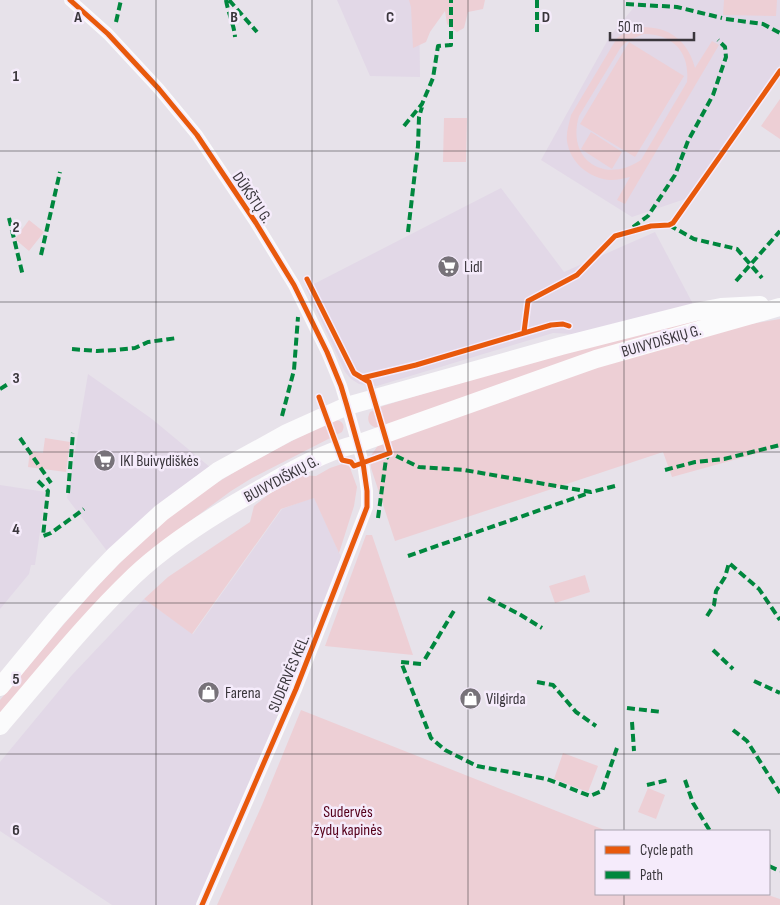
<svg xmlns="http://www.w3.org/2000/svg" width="780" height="905" font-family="'Sofia Sans Condensed',sans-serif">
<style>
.built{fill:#e2d8e7}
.green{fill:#edcfd5;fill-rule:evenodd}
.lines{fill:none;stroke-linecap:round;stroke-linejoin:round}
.minor{stroke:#fbfbfc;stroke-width:12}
.secondary{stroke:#fbfbfc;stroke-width:18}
.quiet{stroke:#00873e;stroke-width:4;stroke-dasharray:8 4;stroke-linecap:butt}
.cycleway-casing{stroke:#f5ebfb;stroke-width:8}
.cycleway{stroke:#e8590c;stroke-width:5}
.grid{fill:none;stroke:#3a363c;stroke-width:1;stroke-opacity:0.55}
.labels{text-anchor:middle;stroke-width:5;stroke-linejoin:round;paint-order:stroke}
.street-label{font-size:16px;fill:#3a363c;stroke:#f5ebfb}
.poi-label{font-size:16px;fill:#3a363c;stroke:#f5ebfb;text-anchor:start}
.park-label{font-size:16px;fill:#55001b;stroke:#f5ebfb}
.grid-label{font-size:16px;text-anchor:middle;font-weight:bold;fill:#3a363c;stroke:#f5ebfb;stroke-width:5;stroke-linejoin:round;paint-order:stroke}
</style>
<rect width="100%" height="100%" fill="#e7e2ea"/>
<path class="built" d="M 337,0 L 419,0 L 420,77 L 370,76 Z
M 640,0 L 780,0 L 780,65 L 685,199 L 632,217 L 541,160 L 610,36 Z
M 501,188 L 564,272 L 655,232 L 693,304 L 574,334 L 553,333 L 377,386 L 359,384 L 351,379 L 345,372 L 306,288 Z
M 88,374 L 152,419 L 211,468 L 154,510 L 107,551 L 67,498 Z
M 0,485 L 46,492 L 35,565 L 31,565 L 29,574 L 0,609 Z
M 314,497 L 343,561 L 198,905 L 112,905 L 0,831 L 0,762 L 72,675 L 144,599 L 193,634 L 282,509 Z"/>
<path class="green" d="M 409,0 L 485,0 L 483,9 L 468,12 L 464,28 L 457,32 L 447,24 L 445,11 L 430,32 L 426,42 L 413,48 L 411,7 Z
M 724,0 L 777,0 L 776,16 L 723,15 Z
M 642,27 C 670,27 688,41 695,68 L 712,41 L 719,45 L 625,204 L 617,200 L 630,177 C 624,178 618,180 611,180 C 590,179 570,163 567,141 C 566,132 569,124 571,115 L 617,38 L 625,33 ZM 644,34 C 674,34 690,53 687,82 L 641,160 C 604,185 566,159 579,116 L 621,47 L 629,40 Z
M 629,42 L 684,76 L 635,157 L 580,124 Z
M 780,99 L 780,139 L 761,126 Z
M 444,118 L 467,118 L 466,162 L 443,162 Z
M 591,132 L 622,152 L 612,169 L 581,149 Z
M 29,220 L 44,232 L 29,251 L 15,239 Z
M 745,309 L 378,428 C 369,427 366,420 370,412 L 383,406 L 558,353 Z
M 780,319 L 780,447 L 672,477 L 663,452 L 395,541 L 371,468 L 370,457 L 379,444 L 580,371 L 733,327 Z
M 334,420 C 342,420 346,425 342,432 L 252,478 L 231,491 L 170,536 L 0,716 L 0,700 C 57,633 112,562 182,507 C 228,472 282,446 334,420 Z
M 45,438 L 70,442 L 66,472 L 28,467 L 30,451 L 43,453 Z
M 345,463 L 349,465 L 357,487 L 354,506 L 339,553 L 314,498 L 281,509 L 192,634 L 144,599 L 168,577 L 250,522 L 254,506 L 269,494 L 300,475 L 316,476 L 330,468 Z
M 366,535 L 372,535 L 413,655 L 325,646 Z
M 585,575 L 590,592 L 555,603 L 549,586 Z
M 301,710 L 607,831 L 596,831 L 596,894 L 765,894 L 780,899 L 780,905 L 217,905 L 262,805 Z
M 563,753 L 598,766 L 588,792 L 554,779 Z
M 648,788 L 665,795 L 656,819 L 638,812 Z"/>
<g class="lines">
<path class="minor" d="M 70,0 L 108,34 L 159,89 L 197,135 L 256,223 L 294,285 L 327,352 L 341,386 L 347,406 L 363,463 L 367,491 L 367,507 L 362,520 L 296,689 L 202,905"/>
<path class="secondary" d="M 0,687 L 56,619 L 92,579 L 114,556 L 161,513 L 218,471 L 287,433 L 347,406 L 561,346 L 695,312 L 721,307 L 760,305
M 0,726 C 44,675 85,623 134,576 C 171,541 220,511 265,486 C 294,469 324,452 357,444 L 596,359 L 780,307"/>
<path class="quiet" d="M 226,0 C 228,13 234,24 235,37
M 229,0 L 257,32
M 537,0 L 537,32
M 626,4 L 677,7 L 722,18
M 726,19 L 763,24 L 780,33
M 116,22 L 121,0
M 404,126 L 422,104 L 433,78 L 438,46 L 451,45 L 451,0
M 9,218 L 23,276
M 669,225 L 694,239 L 737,249 L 762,278
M 633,227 L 648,216 L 675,175 L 688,141 L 713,95 L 726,57 L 725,47 L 718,40
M 408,232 L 418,146 L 419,117 L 422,107
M 41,255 L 60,172
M 736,281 L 780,231
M 72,349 L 97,351 L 115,350 L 135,348 L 148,342 L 177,338
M 0,389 L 8,384
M 282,416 L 294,370 L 298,317
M 20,438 L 51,483
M 389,448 L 390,453 L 419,467 L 464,470 L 591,492 L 615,486
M 665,470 L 695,462 L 724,459 L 780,445
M 38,481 L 48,491 L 43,536 L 51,533 L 84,509
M 68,493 L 73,433
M 378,518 L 386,459 L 390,453
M 408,556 L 589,493
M 488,598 L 519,614 L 542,628
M 707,616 L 714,605 L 716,591 L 725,577 L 729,563 L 759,589 L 780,620
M 713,650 L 733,669
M 425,659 L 455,609
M 421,664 L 401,662 L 431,738 L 445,750 L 477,766 L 547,779 L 590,796 L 602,791 L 618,745
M 754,681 L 780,693
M 537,682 L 553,685 L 576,712 L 596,726
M 627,708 L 662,712
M 632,722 L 634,751
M 733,730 L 747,741 L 780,793
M 685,780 L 693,803 L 710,831
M 647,785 L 668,780
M 769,866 L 780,871"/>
<defs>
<path id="cycleway" d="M 70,0 L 108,34 L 159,89 L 197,135 L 256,223 L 294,285 L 327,352 L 341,386 L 347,406 L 363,463 L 367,491 L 367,507 L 362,520 L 296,689 L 202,905
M 307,279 L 354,373 L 369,382 L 390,453 L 354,466 L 351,462 L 342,460 L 319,397
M 524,332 L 528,301 L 577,275 L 615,236 L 651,226 L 669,225 L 673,223 L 780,71
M 362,378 L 416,365 L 551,325 L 563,324 L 569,326"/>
</defs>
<use href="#cycleway" class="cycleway-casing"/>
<use href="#cycleway" class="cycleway"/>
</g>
<path class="grid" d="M 156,0 L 156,905M 312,0 L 312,905M 468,0 L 468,905M 624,0 L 624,831M 0,151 L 780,151M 0,302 L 780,302M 0,452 L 780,452M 0,603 L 780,603M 0,754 L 780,754M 624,894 L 624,905"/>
<defs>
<symbol id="supermarket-disc" viewBox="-11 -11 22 22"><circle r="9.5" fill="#777279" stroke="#f5ebfb"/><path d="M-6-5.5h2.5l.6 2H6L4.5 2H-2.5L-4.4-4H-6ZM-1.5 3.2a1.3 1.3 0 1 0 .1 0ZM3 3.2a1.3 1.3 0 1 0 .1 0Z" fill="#fff"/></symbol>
<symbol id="shop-disc" viewBox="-11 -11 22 22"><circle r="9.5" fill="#777279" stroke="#f5ebfb"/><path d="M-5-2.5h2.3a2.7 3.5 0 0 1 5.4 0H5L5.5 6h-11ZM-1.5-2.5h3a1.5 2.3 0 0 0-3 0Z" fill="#fff"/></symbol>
</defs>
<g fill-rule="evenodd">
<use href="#supermarket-disc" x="436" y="254" width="25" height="25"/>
<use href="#supermarket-disc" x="92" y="448" width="25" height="25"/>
<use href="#shop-disc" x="196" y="680" width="25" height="25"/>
<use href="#shop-disc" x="458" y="686" width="25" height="25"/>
</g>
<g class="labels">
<g class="street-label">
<text transform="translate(253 197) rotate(56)" y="6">DŪKŠTŲ G.</text>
<text transform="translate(661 340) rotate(-16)" y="6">BUIVYDIŠKIŲ G.</text>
<text transform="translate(281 478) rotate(-28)" y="6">BUIVYDIŠKIŲ G.</text>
<text transform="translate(288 673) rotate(-67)" y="6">SUDERVĖS KEL.</text>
</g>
<g class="poi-label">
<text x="464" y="272">Lidl</text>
<text x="120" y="466">IKI Buivydiškės</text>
<text x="225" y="698">Farena</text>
<text x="486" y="704">Vilgirda</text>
</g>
<g class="park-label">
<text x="348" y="817">Sudervės<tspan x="348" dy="18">žydų kapinės</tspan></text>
</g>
</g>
<g class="grid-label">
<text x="78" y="22">A</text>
<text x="234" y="22">B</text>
<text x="390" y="22">C</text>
<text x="546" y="22">D</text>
<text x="16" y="81">1</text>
<text x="16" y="232">2</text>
<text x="16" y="383">3</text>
<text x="16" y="534">4</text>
<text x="16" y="684">5</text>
<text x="16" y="835">6</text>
</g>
<rect x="595" y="830" width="175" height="65" fill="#f5ebfb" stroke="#aaa3af"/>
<rect x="605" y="846" width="25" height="8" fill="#e8590c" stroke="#aaa3af"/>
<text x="640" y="855" font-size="15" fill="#3a363c">Cycle path</text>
<rect x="605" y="871" width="25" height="8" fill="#00873e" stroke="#aaa3af"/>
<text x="640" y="880" font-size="15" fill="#3a363c">Path</text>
<path d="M610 32v8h84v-8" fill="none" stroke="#3a363c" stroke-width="2.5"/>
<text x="618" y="32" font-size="15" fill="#3a363c" stroke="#f5ebfb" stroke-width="4" paint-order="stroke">50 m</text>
</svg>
